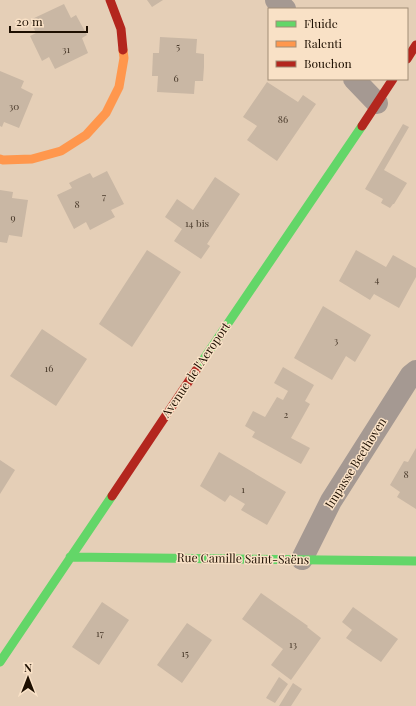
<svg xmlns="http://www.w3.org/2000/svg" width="416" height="706" font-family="'Playfair Display',serif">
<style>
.building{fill:#c9b7a4}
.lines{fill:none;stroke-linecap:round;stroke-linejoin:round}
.street{stroke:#a59992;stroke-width:22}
.fast{stroke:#63d668;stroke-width:9}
.slow{stroke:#ff974d;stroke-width:9}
.jam{stroke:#b3261e;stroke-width:9}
.labels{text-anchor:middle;stroke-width:3;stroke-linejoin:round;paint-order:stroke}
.number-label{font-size:10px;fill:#48392a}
.street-label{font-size:12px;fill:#1d0f01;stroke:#f9e1c6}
</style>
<rect width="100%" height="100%" fill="#e5cfb7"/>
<path class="building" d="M 147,0 L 163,0 L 152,7 Z
M 64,4 L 71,18 L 76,15 L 87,35 L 82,38 L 88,53 L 55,69 L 49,57 L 42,61 L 30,36 L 36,33 L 30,20 Z
M 160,37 L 197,39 L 196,53 L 204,54 L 204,67 L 203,81 L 195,81 L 194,94 L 157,92 L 158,76 L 152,76 L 153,53 L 159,53 Z
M 0,71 L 24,81 L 21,88 L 33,94 L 19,128 L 4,122 L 2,127 L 0,126 Z
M 267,82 L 298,102 L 303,95 L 316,104 L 277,161 L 247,140 L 257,126 L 243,117 Z
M 403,124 L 409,127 L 384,170 L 407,183 L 394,204 L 393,204 L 390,208 L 381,203 L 383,199 L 365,189 Z
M 107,171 L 124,204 L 111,210 L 115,217 L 90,230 L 86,222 L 74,229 L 57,195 L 72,188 L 69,183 L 79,178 L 90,173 L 93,178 Z
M 215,177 L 240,194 L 207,244 L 210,246 L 201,259 L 174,241 L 182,229 L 165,217 L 177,199 L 193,210 Z
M 0,190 L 13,192 L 12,198 L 28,200 L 22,237 L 9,235 L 7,243 L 0,242 Z
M 147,250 L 181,272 L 132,347 L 99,324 Z
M 356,250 L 386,267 L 393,255 L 416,268 L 416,277 L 399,308 L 374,294 L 370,300 L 339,281 Z
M 323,306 L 371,335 L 355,362 L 346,356 L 332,380 L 294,358 Z
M 42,329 L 87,359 L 56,406 L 10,376 Z
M 283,367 L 314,385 L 305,401 L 310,404 L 291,438 L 310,448 L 301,464 L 252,437 L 255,432 L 245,426 L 253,411 L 265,417 L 277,397 L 283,400 L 288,391 L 274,383 Z
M 416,448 L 416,509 L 397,497 L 400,492 L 390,485 L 404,461 L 408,462 Z
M 219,452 L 286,492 L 267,525 L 241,510 L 245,504 L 230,495 L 225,502 L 200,486 Z
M 0,460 L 15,470 L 0,494 Z
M 261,593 L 308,626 L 307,627 L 321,638 L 291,680 L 271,665 L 283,649 L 242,619 Z
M 102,602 L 129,620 L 99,665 L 72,647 Z
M 353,607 L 398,639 L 381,662 L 346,638 L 352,630 L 342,622 Z
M 187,623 L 212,640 L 182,683 L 157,665 Z
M 279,677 L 288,684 L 275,703 L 266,698 Z
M 293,683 L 302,689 L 291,706 L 279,706 Z"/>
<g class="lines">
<path class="street" d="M 276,0 L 285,9
M 354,79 L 377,103
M 302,559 L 331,501 L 411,375 L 416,371"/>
<path class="fast" d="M 197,369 L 362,126
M 70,557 L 416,561
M 0,662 L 112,496"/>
<path class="slow" d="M 0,159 L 3,160 L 32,159 L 61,151 L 86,135 L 106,113 L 119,87 L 124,58 L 123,50"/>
<path class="jam" d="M 110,0 L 121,29 L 123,50
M 407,59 L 416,45
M 362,126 L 393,79
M 112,496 L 197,369"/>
</g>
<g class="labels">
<g class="number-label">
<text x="178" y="50">5</text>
<text x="66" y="53">31</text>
<text x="176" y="82">6</text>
<text x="14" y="110">30</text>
<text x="283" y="123">86</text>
<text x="104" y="200">7</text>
<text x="77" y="208">8</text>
<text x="13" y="221">9</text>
<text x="197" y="227">14 bis</text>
<text x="377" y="283">4</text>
<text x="336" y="344">3</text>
<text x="49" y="372">16</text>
<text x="286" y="418">2</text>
<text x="406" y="478">8</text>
<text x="243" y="493">1</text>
<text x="100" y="637">17</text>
<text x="293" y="648">13</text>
<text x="185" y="657">15</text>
</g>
<g class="street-label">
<text transform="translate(196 370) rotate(-56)" y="4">Avenue de l'Aeroport</text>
<text transform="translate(356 463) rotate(-58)" y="4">Impasse Beethoven</text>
<text transform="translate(243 559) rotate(1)" y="4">Rue Camille Saint-Saëns</text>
</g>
</g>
<rect x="268" y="8" width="140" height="72" fill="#f9e1c6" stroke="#a18d77"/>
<rect x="276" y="21" width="20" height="6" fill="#63d668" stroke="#a18d77"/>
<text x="304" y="28" font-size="12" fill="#1d0f01">Fluide</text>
<rect x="276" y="41" width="20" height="6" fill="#ff974d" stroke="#a18d77"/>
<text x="304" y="48" font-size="12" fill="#1d0f01">Ralenti</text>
<rect x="276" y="61" width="20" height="6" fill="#b3261e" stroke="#a18d77"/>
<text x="304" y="68" font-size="12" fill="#1d0f01">Bouchon</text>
<g transform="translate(28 678)" stroke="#f9e1c6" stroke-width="3" paint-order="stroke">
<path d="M0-3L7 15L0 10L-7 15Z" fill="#1d0f01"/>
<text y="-6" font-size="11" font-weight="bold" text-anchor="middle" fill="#1d0f01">N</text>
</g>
<path d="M10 26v6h77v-6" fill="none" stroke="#1d0f01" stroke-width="2"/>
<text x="16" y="26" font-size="12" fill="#1d0f01" stroke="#f9e1c6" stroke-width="3" paint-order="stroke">20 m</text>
</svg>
